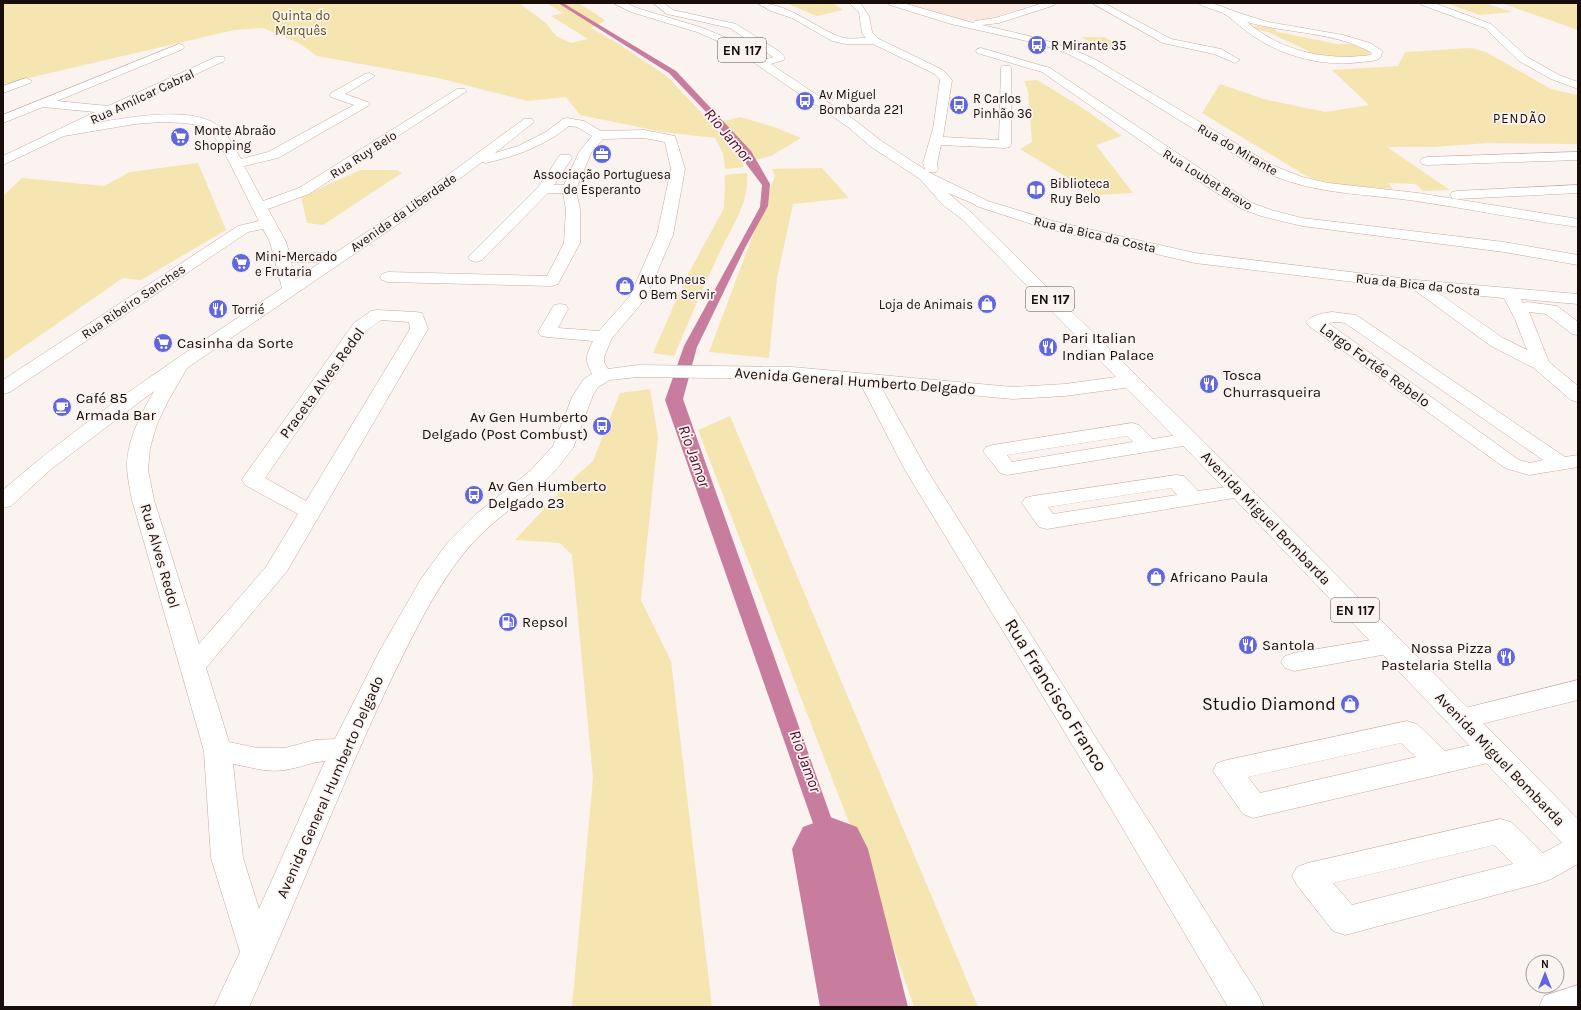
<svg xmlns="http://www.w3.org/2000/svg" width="1581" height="1010" font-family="Karla,sans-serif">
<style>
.built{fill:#fae8e1}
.green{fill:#f5e5b1}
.water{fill:#c87c9e}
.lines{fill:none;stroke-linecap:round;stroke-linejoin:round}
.river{fill:#c87c9e;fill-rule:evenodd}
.minor-casing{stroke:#caa99c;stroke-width:1}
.major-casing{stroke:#caa99c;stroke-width:1}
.minor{fill:#fff;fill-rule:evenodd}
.major{fill:#fff;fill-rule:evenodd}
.labels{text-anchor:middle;stroke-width:3.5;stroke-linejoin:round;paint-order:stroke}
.far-park-label{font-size:13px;fill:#605012;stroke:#faf3f0}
.far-poi-label{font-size:13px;fill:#180d09;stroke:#faf3f0;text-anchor:start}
.far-street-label{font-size:13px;fill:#180d09;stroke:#faf3f0}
.far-neighbourhood-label{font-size:13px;letter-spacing:1px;fill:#180d09;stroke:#faf3f0}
.shield{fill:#faf3f0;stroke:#5c524e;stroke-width:1}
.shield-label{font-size:14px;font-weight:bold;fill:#180d09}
.poi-label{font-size:15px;fill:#180d09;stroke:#faf3f0;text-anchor:start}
.street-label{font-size:15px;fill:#180d09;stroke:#faf3f0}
.water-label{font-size:16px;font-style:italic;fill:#520d33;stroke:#faf3f0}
.near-street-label{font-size:18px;fill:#180d09;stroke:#faf3f0}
.near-poi-label{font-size:18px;fill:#180d09;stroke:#faf3f0;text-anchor:end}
</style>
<rect width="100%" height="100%" fill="#faf3f0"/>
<path class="built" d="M 904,3 L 1036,3 L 984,21 L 966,21 Z"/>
<path class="green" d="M 3,3 L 519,3 L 546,23 L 556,36 L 571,43 L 588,39 L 551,16 L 563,13 L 548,4 L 578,3 L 602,18 L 605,21 L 591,28 L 619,44 L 668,77 L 724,137 L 727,137 L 716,123 L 740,117 L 774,127 L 801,138 L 771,156 L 743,163 L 744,167 L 725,169 L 723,153 L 715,138 L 663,132 L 580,115 L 566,97 L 528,101 L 438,78 L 317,56 L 299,43 L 263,28 L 234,30 L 3,84 Z
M 786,3 L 833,3 L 843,10 L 817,16 Z
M 1446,3 L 1485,3 L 1512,12 L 1480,15 Z
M 1501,3 L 1578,3 L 1578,30 Z
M 1256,26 L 1271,27 L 1278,32 L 1337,44 L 1350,44 L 1369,50 L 1370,57 L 1356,58 L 1304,54 L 1309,51 L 1268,32 L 1253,29 Z
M 1081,37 L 1104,37 L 1120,46 C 1109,55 1093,44 1081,37 Z
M 1471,48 L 1486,52 L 1551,89 L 1578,95 L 1578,144 L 1488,143 L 1433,147 L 1387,147 L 1450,190 L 1423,191 L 1416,184 L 1388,183 L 1393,189 L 1333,184 L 1308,177 L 1202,113 L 1220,84 L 1267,100 L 1325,112 L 1369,105 L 1332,70 L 1398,66 L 1405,52 Z
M 1037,80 L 1078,105 L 1122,136 L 1096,145 L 1133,193 L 1096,195 L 1020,149 L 1032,142 L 1028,91 L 1024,81 Z
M 198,163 L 226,230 L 141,280 L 123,278 L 3,361 L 3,196 L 22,178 L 104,186 L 130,172 Z
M 822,168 L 849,198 L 793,204 L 777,278 L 769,358 L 709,352 L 775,176 L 772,169 Z
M 360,170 L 397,170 L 402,173 L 323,225 L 307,223 L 301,197 Z
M 747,173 C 750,205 729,230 717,258 C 702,290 688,323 674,356 L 653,353 L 685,280 L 724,208 L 725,175 Z
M 650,389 L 658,437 L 641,600 L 671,661 L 712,1007 L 572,1007 L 593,778 L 572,555 L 560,543 L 515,540 L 566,485 L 593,461 L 620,393 Z
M 730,416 L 978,1007 L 914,1007 L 863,859 L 698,430 Z"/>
<path class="water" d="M 558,3 L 563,3 L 676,71 L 751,151 L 770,184 L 768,206 L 745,248 L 697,347 L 683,399 L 856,888 L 882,972 L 881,1007 L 861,1007 L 863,983 L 837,892 L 665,400 L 684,346 L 760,207 L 762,185 L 747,165 L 739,151 L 708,114 L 669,73 Z"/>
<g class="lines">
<path class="river" d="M 830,817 L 857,827 L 868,849 L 908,1007 L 820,1007 L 792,849 L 803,827 Z"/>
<defs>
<path id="minor" d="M 653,3 L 664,3 L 673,10 L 736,24 L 780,52 L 785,58 L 784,60 L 764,66 L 760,65 L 759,63 L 760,61 L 773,57 L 730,28 L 667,14 Z
M 757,3 C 788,3 811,25 838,36 C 846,40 857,38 866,38 L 862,33 L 859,12 L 849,3 L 861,4 L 869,16 L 872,32 L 879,39 L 943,70 L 952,80 L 943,137 L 999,140 L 1001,68 L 1002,66 L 1010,66 L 1011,68 L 1011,144 L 1010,147 L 1005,148 L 941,145 L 937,163 L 938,169 L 936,172 L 926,172 L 923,163 L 933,129 L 940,80 L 935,74 L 873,44 L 846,44 L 832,41 L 792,18 L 771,11 Z
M 888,3 L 903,3 L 973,23 L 975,21 L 995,18 L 1043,3 L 1057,3 L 1055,5 L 999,23 L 982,25 C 1024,35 1059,41 1098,61 L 1272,165 L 1302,177 L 1328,183 L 1418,193 L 1578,219 L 1578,227 C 1524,220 1470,209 1416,201 C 1361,193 1314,195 1262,171 L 1090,65 L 1066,53 L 1040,44 L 951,24 L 890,5 Z
M 1092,3 L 1104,3 L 1171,39 L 1221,49 L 1240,60 L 1235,63 L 1214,54 L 1163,43 Z
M 1199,3 L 1212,3 L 1239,13 L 1268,22 L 1343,35 L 1370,43 L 1381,50 L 1382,52 L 1381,57 C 1377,62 1367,61 1361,62 C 1327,67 1290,58 1261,41 C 1249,34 1239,25 1229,17 C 1222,11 1209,9 1201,5 ZM 1247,22 C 1288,34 1334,31 1372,53 L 1371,55 C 1326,61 1282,52 1247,22 Z
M 1420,3 L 1434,3 L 1491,24 L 1527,57 L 1559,75 L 1578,82 L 1578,89 L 1551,79 L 1519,61 L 1485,28 L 1422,5 Z
M 179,44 L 183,45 L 184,47 L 183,49 L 57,101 L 108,106 L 216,57 L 224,57 L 225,59 L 224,61 L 89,124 C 122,119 194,103 221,128 C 229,136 235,149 241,159 L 268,152 L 354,105 L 331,97 L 329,95 L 331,93 L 365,74 L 369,73 L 375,76 L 345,94 L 368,102 L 370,104 L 368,106 L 278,158 L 244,166 L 263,201 L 299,188 L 457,89 L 465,89 L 467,91 L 309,194 L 268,209 L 286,242 L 289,252 L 335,253 L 400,210 L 524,119 L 532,119 L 534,122 L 495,153 L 518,146 L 546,132 L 563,119 L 567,118 L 584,121 L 601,131 L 644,130 L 675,136 L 685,169 L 673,235 L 646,298 L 612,338 L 604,357 L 604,362 L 608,369 L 638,365 L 792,367 L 1013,387 L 1065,384 L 1131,375 L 1138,377 L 1140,381 L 1138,385 L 1131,387 L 1065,396 L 1013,399 L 881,387 L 927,470 L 1259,996 L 1264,1007 L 1228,1007 L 1109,805 L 905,470 L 861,385 L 792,379 L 638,377 L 610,380 L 598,387 L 593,395 L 573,448 L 570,452 C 562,462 554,473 544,482 C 517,505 486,525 464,553 C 432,593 410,641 388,686 C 338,792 297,901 249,1007 L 214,1007 L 240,952 L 211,858 L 204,751 L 132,500 C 130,490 128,480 127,469 C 126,442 141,414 154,391 L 50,470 L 11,506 L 3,508 L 3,490 C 90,414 187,352 282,288 L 270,242 L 263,229 L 248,232 L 10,392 L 3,394 L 3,380 L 238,226 L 259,221 L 222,148 L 212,133 L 202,126 L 185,123 L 160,122 L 135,124 L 64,136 L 3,165 L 3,156 L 95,112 L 43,107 L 3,123 L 3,115 ZM 569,126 L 577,127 L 592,136 L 579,152 L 564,185 L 554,185 L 572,158 L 570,155 L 560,155 L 539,186 L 468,257 L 470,260 L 476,262 L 482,260 L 548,193 L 563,193 L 566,210 L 564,243 L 547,276 L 388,272 L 382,274 L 380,277 L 382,280 L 388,282 L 552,286 L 558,284 L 580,243 L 580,210 L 576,189 L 591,153 L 603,139 L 644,138 L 665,142 L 671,169 L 657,235 L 630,296 L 599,331 L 558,328 L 568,309 L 566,305 L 560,304 L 554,305 L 538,332 L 541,336 L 547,337 L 593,341 C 586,357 584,358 592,374 L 584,379 L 573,395 L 553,446 L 530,471 L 475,515 L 448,542 L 421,579 L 379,652 L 335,739 L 315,740 L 285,748 L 257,748 L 229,742 L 206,668 L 287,571 L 428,329 L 422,313 L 416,312 L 377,310 L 371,311 L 354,323 L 245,475 L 242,480 L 245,485 L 298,514 L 266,567 L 199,644 L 154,500 L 148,470 L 150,448 L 157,424 L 168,401 L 187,368 L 410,216 L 482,162 L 486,163 C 519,155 542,147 569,126 ZM 291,262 L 321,262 L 296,279 ZM 381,320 L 409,322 L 410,329 L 306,501 L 265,478 L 366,331 ZM 325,761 L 259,909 L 243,858 L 233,764 C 252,767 266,773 285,770 C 299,768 311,762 325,761 Z
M 981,48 L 1050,68 L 1252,203 L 1271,210 L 1302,218 L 1504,242 L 1578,255 L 1578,265 L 1504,252 L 1302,226 L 1261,216 L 1242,209 L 1200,182 L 1042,72 L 977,53 L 976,51 L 977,49 Z
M 26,78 L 32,81 L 30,83 L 3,93 L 3,86 Z
M 1578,152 L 1578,160 L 1427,165 L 1422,164 L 1420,161 L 1422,158 L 1427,157 Z
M 1578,185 L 1578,193 L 1457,199 L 1452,198 L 1450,195 L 1452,192 L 1457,191 Z
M 981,199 L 1053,221 L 1195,253 L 1416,280 L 1578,294 L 1578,304 L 1521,299 L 1523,303 L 1527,302 L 1557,306 L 1578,322 L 1578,335 L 1572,334 L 1546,314 L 1529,312 L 1549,362 L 1578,386 L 1578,402 L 1571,400 L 1534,368 L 1491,346 L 1413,289 L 1195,263 L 1044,228 L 976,206 L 974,203 L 976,200 ZM 1437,292 L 1504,298 L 1515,319 L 1527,350 L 1503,338 Z
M 1332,312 L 1356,315 L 1565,457 L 1578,455 L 1578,467 L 1529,475 L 1505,468 L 1309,326 L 1306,322 C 1311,315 1324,313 1332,312 ZM 1337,322 L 1345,323 L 1543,460 L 1530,463 L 1519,460 L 1328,323 Z
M 1132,423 L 1139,425 L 1153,439 L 1189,433 L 1196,435 L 1199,439 L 1196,443 L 1189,445 L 1007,475 L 1000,473 L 983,451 L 986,447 L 993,445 ZM 1127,436 L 1133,442 L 1012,462 L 1007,455 Z
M 1176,475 L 1184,476 L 1198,491 L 1240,485 L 1248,486 L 1251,491 L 1248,496 L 1240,497 L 1047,529 L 1039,527 L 1022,503 L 1025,498 L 1033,496 ZM 1171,488 L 1177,495 L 1053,514 L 1048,507 Z
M 1389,637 L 1398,640 L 1402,646 L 1398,652 L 1294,671 L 1285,668 L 1281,662 L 1285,656 L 1294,653 Z
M 1578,680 L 1578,700 L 1461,729 L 1451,726 L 1447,719 L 1451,712 L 1461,709 Z
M 1407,721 L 1417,724 L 1445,751 L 1492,740 L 1502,743 L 1506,751 L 1502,759 L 1492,762 L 1253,818 L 1243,814 L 1213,771 L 1217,763 L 1227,760 ZM 1401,743 L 1416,757 L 1260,793 L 1248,777 Z
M 1500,819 L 1511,822 L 1543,853 L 1567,840 L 1578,836 L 1578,864 L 1551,879 L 1540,883 L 1345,935 L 1333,931 L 1297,885 L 1292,876 L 1297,867 L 1308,863 ZM 1494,845 L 1513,864 L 1352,905 L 1333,883 Z
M 1578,985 L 1578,1007 L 1539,1007 L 1544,996 Z"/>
<path id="major" d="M 613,3 L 626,3 L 637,8 L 703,28 L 739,43 L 856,121 L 880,140 L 930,173 L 986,200 L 988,203 L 986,206 L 981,207 L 948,193 L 973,214 L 1248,486 L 1578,819 L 1578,851 L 1567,848 L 1232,496 L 963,220 L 943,205 L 920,179 L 870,146 L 848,127 L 731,47 L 697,32 L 631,12 Z"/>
</defs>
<use href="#minor" class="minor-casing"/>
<use href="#major" class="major-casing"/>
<use href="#minor" class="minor"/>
<use href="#major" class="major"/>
</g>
<defs>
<symbol id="bus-disc" viewBox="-11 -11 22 22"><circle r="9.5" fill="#6066df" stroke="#faf3f0"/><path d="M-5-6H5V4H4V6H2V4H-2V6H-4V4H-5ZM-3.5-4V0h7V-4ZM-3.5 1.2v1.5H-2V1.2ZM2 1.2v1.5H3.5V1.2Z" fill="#fff"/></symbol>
<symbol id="supermarket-disc" viewBox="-11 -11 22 22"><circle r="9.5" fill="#6066df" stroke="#faf3f0"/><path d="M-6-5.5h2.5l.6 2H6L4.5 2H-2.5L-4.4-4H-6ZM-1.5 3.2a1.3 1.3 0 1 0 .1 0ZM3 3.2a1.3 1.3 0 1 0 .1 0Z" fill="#fff"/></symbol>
<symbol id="office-disc" viewBox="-11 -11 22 22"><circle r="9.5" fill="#6066df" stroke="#faf3f0"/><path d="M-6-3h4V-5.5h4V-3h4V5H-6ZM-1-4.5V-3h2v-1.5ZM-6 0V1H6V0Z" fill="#fff"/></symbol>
<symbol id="library-disc" viewBox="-11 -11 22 22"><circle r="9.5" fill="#6066df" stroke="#faf3f0"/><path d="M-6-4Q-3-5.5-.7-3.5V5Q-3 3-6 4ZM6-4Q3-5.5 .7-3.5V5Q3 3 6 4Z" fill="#fff"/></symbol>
<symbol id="shop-disc" viewBox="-11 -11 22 22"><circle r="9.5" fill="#6066df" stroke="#faf3f0"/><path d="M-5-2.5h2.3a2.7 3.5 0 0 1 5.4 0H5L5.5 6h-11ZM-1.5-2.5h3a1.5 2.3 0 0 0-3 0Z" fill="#fff"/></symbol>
<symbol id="restaurant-disc" viewBox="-11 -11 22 22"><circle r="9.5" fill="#6066df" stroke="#faf3f0"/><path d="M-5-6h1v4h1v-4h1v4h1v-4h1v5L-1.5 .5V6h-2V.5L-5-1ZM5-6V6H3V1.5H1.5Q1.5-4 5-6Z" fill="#fff"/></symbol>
<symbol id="cafe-disc" viewBox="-11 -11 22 22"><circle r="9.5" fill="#6066df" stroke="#faf3f0"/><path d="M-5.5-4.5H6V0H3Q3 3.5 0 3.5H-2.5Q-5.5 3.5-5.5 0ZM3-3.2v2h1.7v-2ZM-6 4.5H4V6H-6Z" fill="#fff"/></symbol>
<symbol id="fuel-disc" viewBox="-11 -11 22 22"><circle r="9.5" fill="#6066df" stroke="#faf3f0"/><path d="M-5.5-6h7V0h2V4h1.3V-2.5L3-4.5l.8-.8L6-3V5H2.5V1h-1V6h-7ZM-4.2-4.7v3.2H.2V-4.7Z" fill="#fff"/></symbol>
</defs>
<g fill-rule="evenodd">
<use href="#bus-disc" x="1026" y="34" width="22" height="22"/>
<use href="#bus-disc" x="794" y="90" width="22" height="22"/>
<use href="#bus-disc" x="948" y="94" width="22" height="22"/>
<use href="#supermarket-disc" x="169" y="126" width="22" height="22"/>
<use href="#office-disc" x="591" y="143" width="22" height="22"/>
<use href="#library-disc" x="1025" y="179" width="22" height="22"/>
<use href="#supermarket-disc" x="230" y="252" width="22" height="22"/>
<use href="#shop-disc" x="614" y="275" width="22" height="22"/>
<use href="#shop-disc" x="976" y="293" width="22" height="22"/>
<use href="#restaurant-disc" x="207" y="298" width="22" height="22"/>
<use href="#supermarket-disc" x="152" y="332" width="22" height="22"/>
<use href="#restaurant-disc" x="1037" y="336" width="22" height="22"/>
<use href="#restaurant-disc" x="1198" y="373" width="22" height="22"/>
<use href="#cafe-disc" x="51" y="396" width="22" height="22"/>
<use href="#bus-disc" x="591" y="415" width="22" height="22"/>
<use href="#bus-disc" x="463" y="484" width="22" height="22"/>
<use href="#shop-disc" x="1145" y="566" width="22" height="22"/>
<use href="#fuel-disc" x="497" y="611" width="22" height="22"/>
<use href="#restaurant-disc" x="1237" y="634" width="22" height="22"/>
<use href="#restaurant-disc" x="1495" y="646" width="22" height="22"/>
<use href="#shop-disc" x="1339" y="693" width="22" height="22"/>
</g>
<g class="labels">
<g class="far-park-label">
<text x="301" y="20">Quinta do<tspan x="301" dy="15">Marquês</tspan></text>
</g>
<g class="far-poi-label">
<text x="1051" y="50">R Mirante 35</text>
<text x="819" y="99">Av Miguel<tspan x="819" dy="15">Bombarda 221</tspan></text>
<text x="973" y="103">R Carlos<tspan x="973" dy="15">Pinhão 36</tspan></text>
<text x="194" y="135">Monte Abraão<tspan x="194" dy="15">Shopping</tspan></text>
<text x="602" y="179" text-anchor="middle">Associação Portuguesa<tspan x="602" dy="15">de Esperanto</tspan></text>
<text x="1050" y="188">Biblioteca<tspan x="1050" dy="15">Ruy Belo</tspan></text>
<text x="255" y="261">Mini-Mercado<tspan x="255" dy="15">e Frutaria</tspan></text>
<text x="639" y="284">Auto Pneus<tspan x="639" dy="15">O Bem Servir</tspan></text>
<text x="973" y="309" text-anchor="end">Loja de Animais</text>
<text x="232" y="314">Torrié</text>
</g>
<g class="far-street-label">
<text transform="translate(142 96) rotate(-25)" y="5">Rua Amílcar Cabral</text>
<text transform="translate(1238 149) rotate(30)" y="5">Rua do Mirante</text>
<text transform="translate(363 154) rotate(-33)" y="5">Rua Ruy Belo</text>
<text transform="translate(1208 179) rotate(32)" y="5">Rua Loubet Bravo</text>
<text transform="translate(403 212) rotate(-35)" y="5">Avenida da Liberdade</text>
<text transform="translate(1095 234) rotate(13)" y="5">Rua da Bica da Costa</text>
<text transform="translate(1418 284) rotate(6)" y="5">Rua da Bica da Costa</text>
<text transform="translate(133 301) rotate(-34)" y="5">Rua Ribeiro Sanches</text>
</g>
<g class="far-neighbourhood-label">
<text x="1520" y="123">PENDÃO</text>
</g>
<g class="shield">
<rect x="718" y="38" width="48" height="24" rx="3"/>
<rect x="1026" y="287" width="48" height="24" rx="3"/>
<rect x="1331" y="598" width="48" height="24" rx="3"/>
</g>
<g class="shield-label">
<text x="742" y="55">EN 117</text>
<text x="1050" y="304">EN 117</text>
<text x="1355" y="615">EN 117</text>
</g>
<g class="poi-label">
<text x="1062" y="343">Pari Italian<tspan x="1062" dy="17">Indian Palace</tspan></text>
<text x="177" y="348">Casinha da Sorte</text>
<text x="1223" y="380">Tosca<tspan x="1223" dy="17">Churrasqueira</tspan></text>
<text x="76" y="403">Café 85<tspan x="76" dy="17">Armada Bar</tspan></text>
<text x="588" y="422" text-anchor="end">Av Gen Humberto<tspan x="588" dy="17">Delgado (Post Combust)</tspan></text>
<text x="488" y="491">Av Gen Humberto<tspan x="488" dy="17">Delgado 23</tspan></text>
<text x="1170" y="582">Africano Paula</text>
<text x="522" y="627">Repsol</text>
<text x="1262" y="650">Santola</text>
<text x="1492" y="653" text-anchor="end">Nossa Pizza<tspan x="1492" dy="17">Pastelaria Stella</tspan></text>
</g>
<g class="street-label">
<text transform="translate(1375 365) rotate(36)" y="5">Largo Fortée Rebelo</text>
<text transform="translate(855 381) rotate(4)" y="5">Avenida General Humberto Delgado</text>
<text transform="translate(322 383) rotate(-54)" y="5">Praceta Alves Redol</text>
<text transform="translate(1266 518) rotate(46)" y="5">Avenida Miguel Bombarda</text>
<text transform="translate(160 556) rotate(74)" y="5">Rua Alves Redol</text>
<text transform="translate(1500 759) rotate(46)" y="5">Avenida Miguel Bombarda</text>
<text transform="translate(330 787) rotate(-66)" y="5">Avenida General Humberto Delgado</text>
</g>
<g class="water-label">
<text transform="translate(729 135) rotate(50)" y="6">Rio Jamor</text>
<text transform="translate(695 456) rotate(70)" y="6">Rio Jamor</text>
<text transform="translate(806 761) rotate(70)" y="6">Rio Jamor</text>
</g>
<g class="near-street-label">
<text transform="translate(1056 695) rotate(58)" y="6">Rua Francisco Franco</text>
</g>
<g class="near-poi-label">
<text x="1336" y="710">Studio Diamond</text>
</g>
</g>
<rect width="1581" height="1010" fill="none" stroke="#180d09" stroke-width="8"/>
<g transform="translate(1545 974)"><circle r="19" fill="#faf3f0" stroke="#a09794"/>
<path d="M0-3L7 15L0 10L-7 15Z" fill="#6066df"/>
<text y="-6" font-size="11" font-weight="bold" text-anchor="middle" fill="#180d09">N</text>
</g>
</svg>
